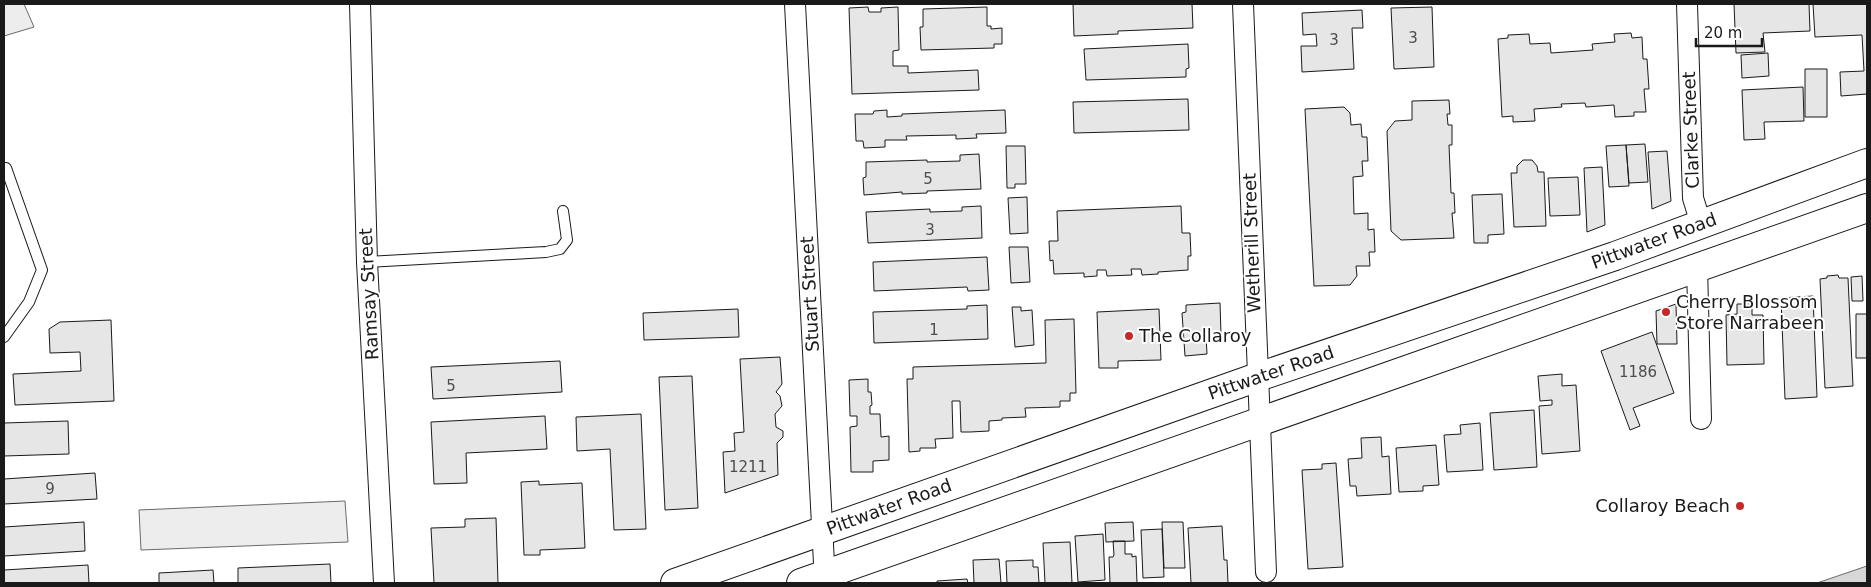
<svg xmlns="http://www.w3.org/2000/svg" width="1871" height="587" font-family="'DejaVu Sans',sans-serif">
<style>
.built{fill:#ededed;stroke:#6a6a6a}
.water{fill:#d7d7d7;stroke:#6a6a6a}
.building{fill:#e6e6e6;stroke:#1a1a1a}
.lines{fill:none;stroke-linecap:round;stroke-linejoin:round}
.service-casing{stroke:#1a1a1a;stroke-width:12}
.minor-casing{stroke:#1a1a1a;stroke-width:22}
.trunk-casing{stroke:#1a1a1a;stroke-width:30}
.service{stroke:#fff;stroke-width:10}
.minor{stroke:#fff;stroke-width:20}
.trunk{stroke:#fff;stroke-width:28}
.poi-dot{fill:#c62828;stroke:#fff;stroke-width:2}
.labels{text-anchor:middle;stroke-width:4;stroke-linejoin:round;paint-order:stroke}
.number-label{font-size:15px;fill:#4d4d4d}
.street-label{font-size:18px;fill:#1a1a1a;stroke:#fff}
.poi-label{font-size:18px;fill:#1a1a1a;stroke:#fff;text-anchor:start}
</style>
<rect width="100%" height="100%" fill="#fff"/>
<path class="built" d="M 4,4 L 24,4 L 34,27 L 4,36 Z
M 345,501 L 348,542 L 141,550 L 139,510 Z"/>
<path class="water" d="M 1867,566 L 1867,583 L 1816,583 L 1817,583 Z"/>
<path class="building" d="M 1073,4 L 1192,4 L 1193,28 L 1118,31 L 1118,34 L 1074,36 Z
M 1734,4 L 1809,4 L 1810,31 L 1763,33 L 1765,52 L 1736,53 Z
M 1813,4 L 1867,4 L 1867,94 L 1841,96 L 1840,72 L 1864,71 L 1862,35 L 1815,37 Z
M 868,7 L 869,12 L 881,12 L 881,8 L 898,7 L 899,50 L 893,51 L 893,66 L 908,66 L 908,73 L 978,70 L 979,90 L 852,94 L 849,8 Z
M 987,7 L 987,26 L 991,26 L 991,29 L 1002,28 L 1002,44 L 994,44 L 994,48 L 921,50 L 920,27 L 923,27 L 923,9 Z
M 1432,7 L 1434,67 L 1394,69 L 1391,8 Z
M 1362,10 L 1363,28 L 1352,28 L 1354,69 L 1302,72 L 1301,46 L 1317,46 L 1316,34 L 1303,35 L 1302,13 Z
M 1631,33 L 1632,38 L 1642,37 L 1643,59 L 1647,59 L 1649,89 L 1644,89 L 1646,112 L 1634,112 L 1634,116 L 1615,117 L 1614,105 L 1586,107 L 1585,103 L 1561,104 L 1562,107 L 1534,109 L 1535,121 L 1513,122 L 1513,116 L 1502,117 L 1498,39 L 1508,38 L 1508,35 L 1529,34 L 1530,44 L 1550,43 L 1551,53 L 1593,50 L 1592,44 L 1615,42 L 1614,34 Z
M 1188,44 L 1189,68 L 1186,69 L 1186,77 L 1086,80 L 1084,49 Z
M 1768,53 L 1769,76 L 1742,78 L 1741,55 Z
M 1805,69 L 1827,69 L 1827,117 L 1805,117 Z
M 1803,87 L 1804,121 L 1764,122 L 1765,139 L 1744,140 L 1742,90 Z
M 1188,99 L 1189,130 L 1074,133 L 1073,102 Z
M 1449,100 L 1450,114 L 1447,114 L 1448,125 L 1452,125 L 1452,145 L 1449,145 L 1451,193 L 1454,193 L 1455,213 L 1452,213 L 1454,238 L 1401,240 L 1391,231 L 1387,131 L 1395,121 L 1412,120 L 1412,101 Z
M 1344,107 L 1350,113 L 1351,125 L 1361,124 L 1362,137 L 1367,137 L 1368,161 L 1362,161 L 1363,176 L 1353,177 L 1354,214 L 1368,213 L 1368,230 L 1374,229 L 1375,252 L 1369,252 L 1370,266 L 1356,266 L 1357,276 L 1350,285 L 1314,286 L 1305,109 Z
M 887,110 L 887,117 L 902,116 L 902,114 L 1005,110 L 1006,133 L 976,134 L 977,138 L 956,139 L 956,135 L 906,136 L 907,140 L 885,140 L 885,147 L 864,148 L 863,141 L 856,141 L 855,114 L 873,114 L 874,111 Z
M 1645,144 L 1648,182 L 1629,183 L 1626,145 Z
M 1626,145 L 1629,186 L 1609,187 L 1606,146 Z
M 1006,146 L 1025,146 L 1026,184 L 1015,184 L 1015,188 L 1007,188 Z
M 1667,151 L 1671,201 L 1652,209 L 1648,152 Z
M 979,154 L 981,189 L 927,191 L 927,193 L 902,194 L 902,192 L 864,195 L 863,178 L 866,177 L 866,162 L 927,160 L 927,162 L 960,161 L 960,155 Z
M 1523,160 L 1532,160 L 1537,166 L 1538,172 L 1544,172 L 1546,226 L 1514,227 L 1511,173 L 1517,173 L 1517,166 Z
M 1602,167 L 1605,225 L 1587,232 L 1584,168 Z
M 1578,177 L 1580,215 L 1550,216 L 1548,178 Z
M 1502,194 L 1504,234 L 1488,235 L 1488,243 L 1474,243 L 1472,195 Z
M 1027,197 L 1028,233 L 1010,234 L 1008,198 Z
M 981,206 L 982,238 L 868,243 L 866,212 L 930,209 L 930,212 L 962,211 L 962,207 Z
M 1181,206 L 1182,233 L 1190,233 L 1191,256 L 1188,256 L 1188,270 L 1158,272 L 1158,274 L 1142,275 L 1141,269 L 1131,269 L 1132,275 L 1107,276 L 1106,270 L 1097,270 L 1097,276 L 1084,277 L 1084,273 L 1054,274 L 1053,260 L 1050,261 L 1049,241 L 1058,241 L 1057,211 Z
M 1009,247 L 1028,247 L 1030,282 L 1011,283 Z
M 987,257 L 989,290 L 968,291 L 967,287 L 874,291 L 873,262 Z
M 1838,275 L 1839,278 L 1848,278 L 1853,386 L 1825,388 L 1820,279 L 1827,278 L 1827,276 Z
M 1862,276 L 1863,301 L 1852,301 L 1851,277 Z
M 1813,296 L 1817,397 L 1785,399 L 1781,298 Z
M 1220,303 L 1221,335 L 1206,336 L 1207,354 L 1185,356 L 1182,313 L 1186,312 L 1186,305 Z
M 1676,304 L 1677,344 L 1657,344 L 1656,311 Z
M 1737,304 L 1752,304 L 1752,315 L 1763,315 L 1764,364 L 1727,365 L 1726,315 L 1737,314 Z
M 987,305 L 988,339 L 874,343 L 873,312 L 967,309 L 967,306 Z
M 1012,307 L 1021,307 L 1021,311 L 1032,310 L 1034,345 L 1015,347 Z
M 738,309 L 739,337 L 644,340 L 643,313 Z
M 1159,309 L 1161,360 L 1118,361 L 1118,368 L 1099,368 L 1097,312 Z
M 1856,314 L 1867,314 L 1867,358 L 1856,358 Z
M 1074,319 L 1076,393 L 1070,393 L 1070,401 L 1060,401 L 1060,407 L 1025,408 L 1026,417 L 1002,418 L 1002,420 L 989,421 L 989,431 L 970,432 L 961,432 L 960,401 L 952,401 L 953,438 L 935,439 L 936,448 L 920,448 L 920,451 L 909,452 L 907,379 L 913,379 L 913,367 L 1046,363 L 1045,320 Z
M 111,320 L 114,401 L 15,405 L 13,374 L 81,371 L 80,352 L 50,353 L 49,329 L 60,322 Z
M 1652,332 L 1674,393 L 1633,408 L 1640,426 L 1630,430 L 1601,351 Z
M 780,357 L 782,384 L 776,392 L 780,396 L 782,406 L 775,414 L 776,427 L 783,431 L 783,437 L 777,443 L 778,475 L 725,493 L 723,452 L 735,451 L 734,433 L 744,432 L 740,359 Z
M 560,361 L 562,392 L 433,399 L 431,367 Z
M 1562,374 L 1562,386 L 1576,385 L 1580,451 L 1542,454 L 1539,406 L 1552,405 L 1552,400 L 1540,401 L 1538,376 Z
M 692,376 L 698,508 L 665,510 L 659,377 Z
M 868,379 L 868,392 L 871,392 L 872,405 L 870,406 L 870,414 L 880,414 L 881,437 L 889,436 L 889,460 L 873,461 L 873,472 L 851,472 L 850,427 L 857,426 L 857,416 L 850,416 L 849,380 Z
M 1534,410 L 1537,467 L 1494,470 L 1490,413 Z
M 641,414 L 646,529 L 614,530 L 610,449 L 577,451 L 576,417 Z
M 545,416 L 547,449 L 466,453 L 467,483 L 434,484 L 431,422 Z
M 68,421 L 69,454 L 4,456 L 4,423 Z
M 1480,423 L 1483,470 L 1447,472 L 1444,435 L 1461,434 L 1460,425 Z
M 1381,437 L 1382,457 L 1389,456 L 1391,494 L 1357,496 L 1356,486 L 1350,486 L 1348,459 L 1362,458 L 1361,438 Z
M 1436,445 L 1439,485 L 1423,486 L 1423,491 L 1399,492 L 1396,448 Z
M 1336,463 L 1343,567 L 1308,569 L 1302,470 L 1322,469 L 1322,464 Z
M 95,473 L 97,499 L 4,504 L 4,479 Z
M 539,481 L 539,485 L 582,483 L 585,548 L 540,550 L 540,555 L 524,555 L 521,482 Z
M 496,518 L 498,583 L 434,583 L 431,528 L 465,527 L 465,519 Z
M 84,522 L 85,551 L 4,556 L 4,527 Z
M 1133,522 L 1134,541 L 1106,542 L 1105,523 Z
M 1162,522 L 1183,522 L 1185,568 L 1164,568 Z
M 1222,526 L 1224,560 L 1227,560 L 1228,583 L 1191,583 L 1188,528 Z
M 1162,529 L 1164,577 L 1143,578 L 1141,530 Z
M 1103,534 L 1105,580 L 1078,582 L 1075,536 Z
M 1113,541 L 1125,541 L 1125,554 L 1132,554 L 1132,557 L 1136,556 L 1137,583 L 1110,583 L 1109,557 L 1113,557 L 1114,555 Z
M 1070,542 L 1072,583 L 1045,583 L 1043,543 Z
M 999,559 L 1001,583 L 974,583 L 973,560 Z
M 1033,560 L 1033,567 L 1038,567 L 1039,583 L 1007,583 L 1006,561 Z
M 330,564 L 331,583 L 238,583 L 238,568 Z
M 88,565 L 89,583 L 4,583 L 4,570 Z
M 213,570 L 214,583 L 159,583 L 159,573 Z
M 967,579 L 968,583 L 937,583 L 937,581 Z"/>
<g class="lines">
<defs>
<path id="service" d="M 367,262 L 546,252 L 560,249 L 567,240 L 563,211
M 4,337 L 29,302 L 42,270 L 6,168"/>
<path id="minor" d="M 360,4 L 367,262 L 384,583
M 795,4 L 825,583
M 1243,4 L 1266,572
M 1687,4 L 1693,198 L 1701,224
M 1697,267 L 1701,419"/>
<path id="trunk" d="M 675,583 L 1258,377 L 1615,256 L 1867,163
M 801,583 L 1867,208"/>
</defs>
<use href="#service" class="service-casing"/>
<use href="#minor" class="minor-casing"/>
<use href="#trunk" class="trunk-casing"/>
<use href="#service" class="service"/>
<use href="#minor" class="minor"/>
<use href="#trunk" class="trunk"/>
</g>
<g class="poi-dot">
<circle cx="1666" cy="312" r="5"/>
<circle cx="1129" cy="336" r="5"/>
<circle cx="1740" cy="506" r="5"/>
</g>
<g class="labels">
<g class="number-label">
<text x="1413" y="43">3</text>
<text x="1334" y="45">3</text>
<text x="928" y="184">5</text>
<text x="930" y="235">3</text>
<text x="934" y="335">1</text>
<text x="1638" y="377">1186</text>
<text x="451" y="391">5</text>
<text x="748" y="472">1211</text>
<text x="50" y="494">9</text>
</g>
<g class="street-label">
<text transform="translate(1691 130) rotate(-92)" y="6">Clarke Street</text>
<text transform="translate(1654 241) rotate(-20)" y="6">Pittwater Road</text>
<text transform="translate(1252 243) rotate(-92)" y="6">Wetherill Street</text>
<text transform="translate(369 294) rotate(-93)" y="6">Ramsay Street</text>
<text transform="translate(810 294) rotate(-93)" y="6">Stuart Street</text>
<text transform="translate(1271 373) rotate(-19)" y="6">Pittwater Road</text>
<text transform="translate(889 507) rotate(-20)" y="6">Pittwater Road</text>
</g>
<g class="poi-label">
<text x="1676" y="308">Cherry Blossom<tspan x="1676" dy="21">Store Narrabeen</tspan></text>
<text x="1139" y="342">The Collaroy</text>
<text x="1730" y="512" text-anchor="end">Collaroy Beach</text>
</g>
</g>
<rect width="1871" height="587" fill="none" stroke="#1a1a1a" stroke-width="10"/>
<path d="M1696 38v8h66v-8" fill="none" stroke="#1a1a1a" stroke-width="2.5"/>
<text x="1704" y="38" font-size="15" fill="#1a1a1a" stroke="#ffffff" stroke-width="4" paint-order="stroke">20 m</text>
</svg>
